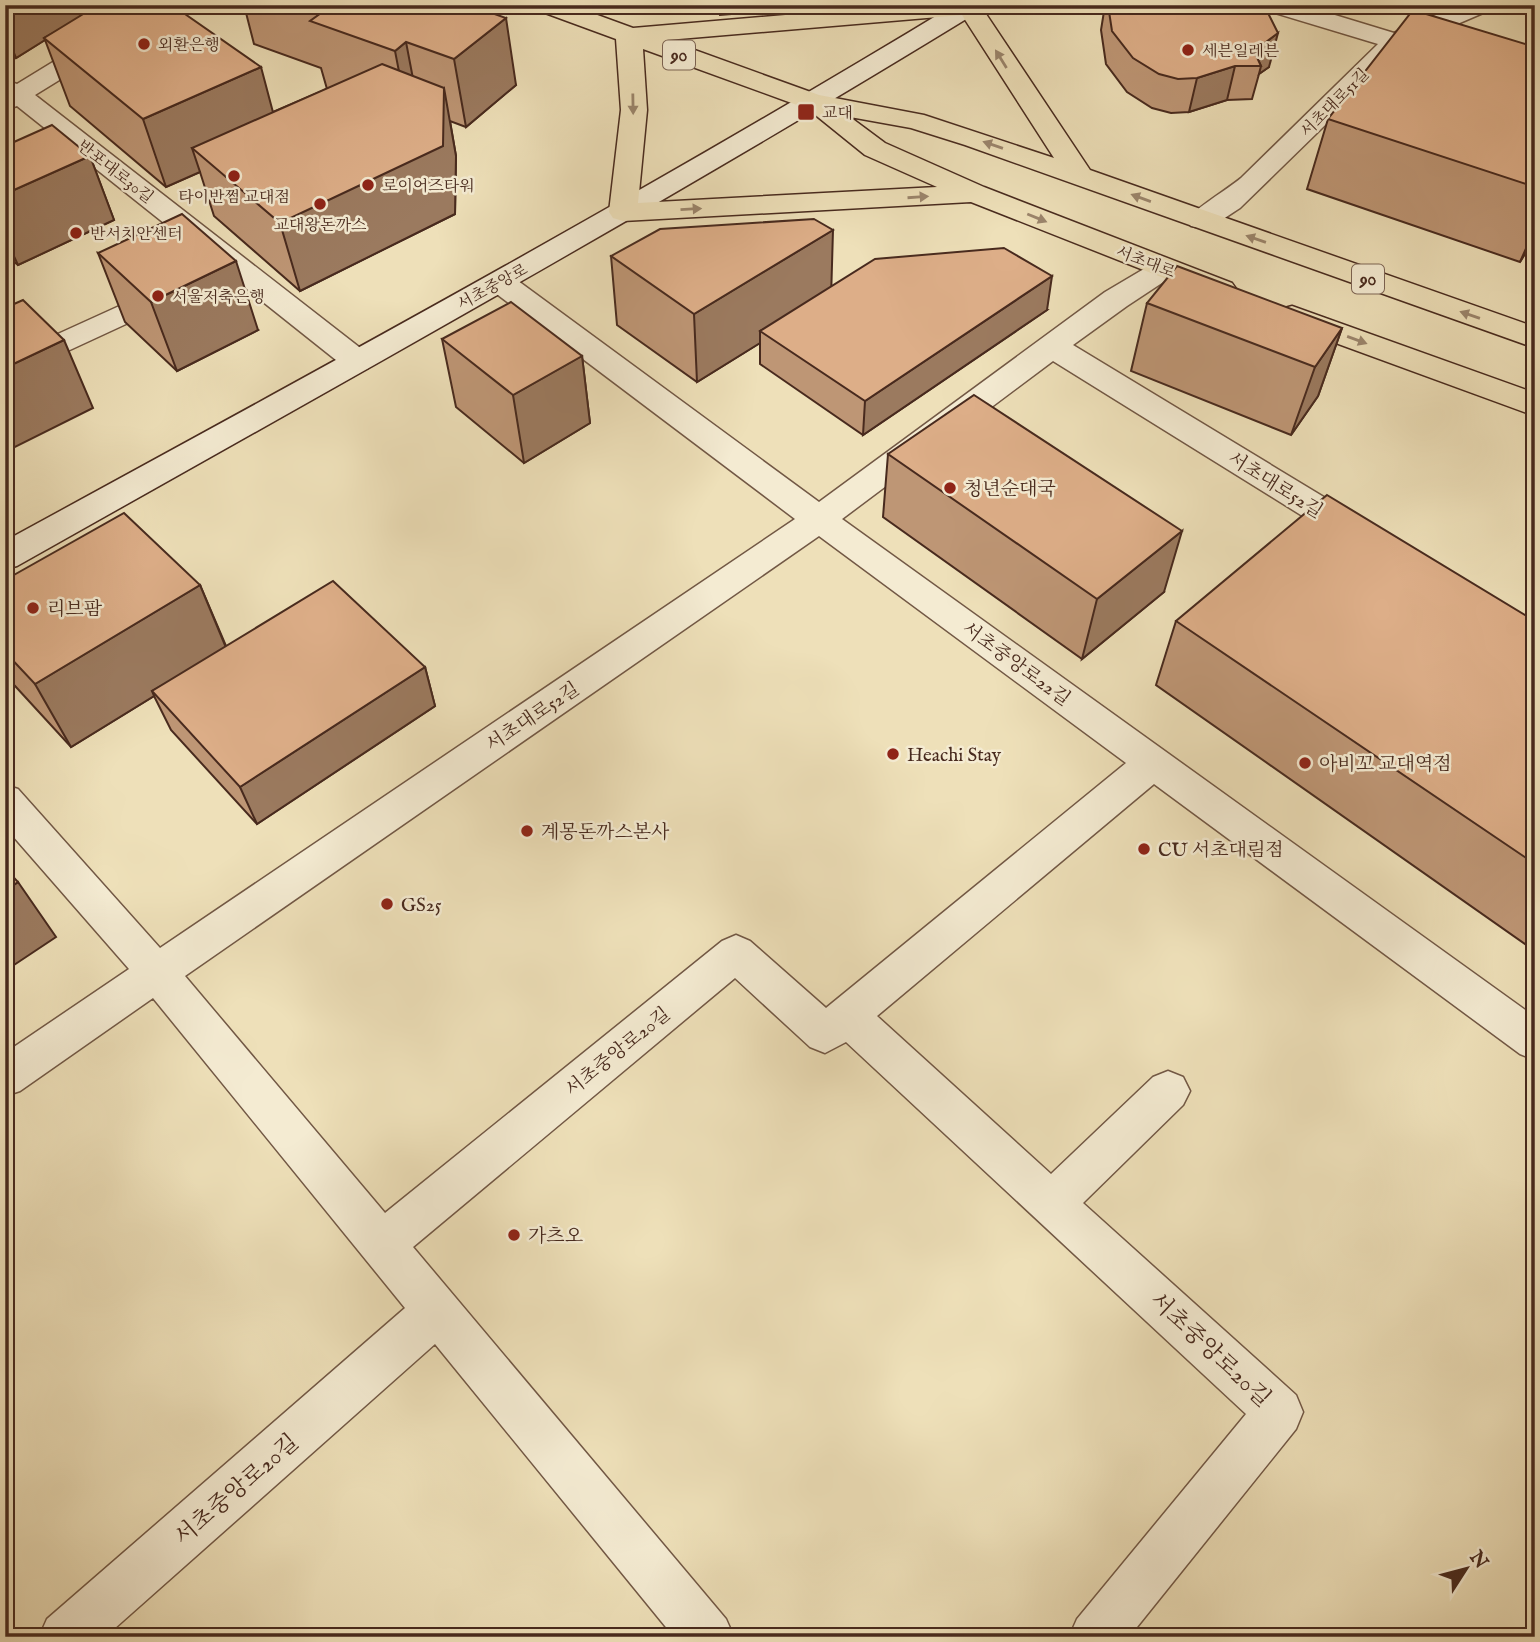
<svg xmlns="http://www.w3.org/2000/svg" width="1540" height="1642" font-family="'IM FELL English','Noto Serif KR',serif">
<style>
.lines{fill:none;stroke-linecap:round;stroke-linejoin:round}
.minor-casing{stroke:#725845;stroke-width:3}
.secondary-casing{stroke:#482a1e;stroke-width:3}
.primary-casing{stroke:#482a1e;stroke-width:3}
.minor{fill:#f4ebd2;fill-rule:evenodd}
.secondary{fill:#f4ebd2;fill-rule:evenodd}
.primary{fill:#eee0b9;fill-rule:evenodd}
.wall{fill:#be9675;stroke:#482a1e;stroke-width:2}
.shaded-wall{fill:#9b7a5f;stroke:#482a1e;stroke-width:2}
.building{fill:#ddae88;stroke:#482a1e;stroke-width:2}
.oneway{fill:#9b856c}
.poi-dot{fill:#8f2418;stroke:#f4ebd2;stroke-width:2.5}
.labels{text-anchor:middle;stroke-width:5;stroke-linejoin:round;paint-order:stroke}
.far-poi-label{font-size:16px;fill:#482a1e;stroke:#f4ebd2;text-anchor:start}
.far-street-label{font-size:16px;fill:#482a1e;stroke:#f4ebd2}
.shield{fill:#f4ebd2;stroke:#7c6454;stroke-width:2}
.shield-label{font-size:18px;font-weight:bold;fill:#482a1e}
.street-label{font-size:19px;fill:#482a1e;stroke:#f4ebd2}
.poi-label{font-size:19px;fill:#482a1e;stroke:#f4ebd2;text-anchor:start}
.near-street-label{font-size:23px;fill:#482a1e;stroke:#f4ebd2}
</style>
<rect width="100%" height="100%" fill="#eee0b9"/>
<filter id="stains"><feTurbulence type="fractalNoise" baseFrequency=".00286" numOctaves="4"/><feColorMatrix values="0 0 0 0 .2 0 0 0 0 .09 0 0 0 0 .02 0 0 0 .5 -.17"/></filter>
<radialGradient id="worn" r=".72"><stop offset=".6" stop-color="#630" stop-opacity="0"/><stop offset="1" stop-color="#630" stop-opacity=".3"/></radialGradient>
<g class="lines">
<defs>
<path id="minor" d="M 146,5 L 176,5 L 173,10 L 35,95 L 368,354 L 372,361 L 368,368 L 357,371 L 346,368 L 17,106 L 5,110 L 5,80 L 17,84 Z
M 1262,5 L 1302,5 L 1394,33 L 1459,5 L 1493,5 L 1490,10 L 1420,40 L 1429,47 L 1425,52 L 1416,55 L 1401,51 L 1240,208 C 1224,218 1210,231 1191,226 L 1187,220 C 1194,209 1228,189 1241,178 L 1378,44 L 1265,10 Z
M 1164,260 L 1174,263 L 1179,269 L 1174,275 L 1127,306 L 1073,345 L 1370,525 L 1375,534 L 1370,543 L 1358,546 L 1346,543 L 1053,361 L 842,519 L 1535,1017 L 1535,1060 L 1520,1054 L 1154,784 L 877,1016 L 1051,1174 L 1153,1077 L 1168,1071 L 1183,1077 L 1190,1091 L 1183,1105 L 1083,1203 L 1296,1395 L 1303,1412 L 1296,1429 L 1129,1637 L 1069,1637 L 1077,1619 L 1246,1414 L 846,1042 L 825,1053 L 810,1047 L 735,978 L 413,1247 L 726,1619 L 734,1637 L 674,1637 L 435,1344 L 105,1637 L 39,1637 L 47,1619 L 405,1308 L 153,998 L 20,1091 L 5,1096 L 5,1053 L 129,969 L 5,827 L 5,785 L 18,789 L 160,948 L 795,519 L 490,289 L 485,282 L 490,275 L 500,273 L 510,275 L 819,502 L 1105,292 L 1154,263 ZM 819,536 L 1126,763 L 826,1008 L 750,941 L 736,935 L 722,941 L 385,1213 L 185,976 Z
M 170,283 L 180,285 L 185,292 L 180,299 L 5,380 L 5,358 Z"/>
<path id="secondary" d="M 954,5 L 984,5 L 981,10 C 665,204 340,384 17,566 L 5,569 L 5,541 C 324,367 643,194 954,5 Z"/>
<path id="primary" d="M 534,5 L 570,5 L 633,28 L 902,5 L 980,5 L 1090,170 L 1535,327 L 1535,348 L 965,145 L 911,128 L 850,117 L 885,143 L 984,187 L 1232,283 L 1237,290 L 1232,297 L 1222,299 L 1212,297 L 971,202 L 623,221 L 613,218 L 609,212 L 621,110 L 616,39 L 537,10 ZM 962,15 L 1054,158 L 924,115 L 819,95 L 667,40 ZM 643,49 L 808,109 L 865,155 L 937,187 L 638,203 L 647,110 Z
M 1292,306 L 1535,393 L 1535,416 L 1281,323 L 1277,316 L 1281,309 Z"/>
</defs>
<use href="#minor" class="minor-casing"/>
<use href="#secondary" class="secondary-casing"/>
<use href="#primary" class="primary-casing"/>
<use href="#minor" class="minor"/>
<use href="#secondary" class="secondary"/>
<use href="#primary" class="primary"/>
</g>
<path class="wall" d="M 5,5 L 87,5 L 89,11 L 273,112 L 327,89 L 321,68 L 254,44 L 244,5 L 469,5 L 516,85 L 466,127 L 450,121 L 456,156 L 455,214 L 300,291 L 214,216 L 200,172 L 166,187 L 70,106 L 45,40 L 16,58 L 5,53 Z
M 719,5 L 844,5 L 720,15 Z
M 1105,5 L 1260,5 L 1269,67 L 1259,74 L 1252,99 L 1227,100 L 1189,112 L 1171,113 L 1152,108 L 1127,92 L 1106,64 L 1101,30 Z
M 1358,5 L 1391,5 L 1377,11 Z
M 1535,47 L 1535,237 L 1520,262 L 1307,189 L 1328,119 Z
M 5,146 L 90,156 L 114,220 L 18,265 L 5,254 Z
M 98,253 L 258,330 L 177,371 L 125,322 Z
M 611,256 L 831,286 L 1047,310 L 863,435 L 760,364 L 760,343 L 697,382 L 617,325 Z
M 1147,303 L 1342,328 L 1318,396 L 1291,435 L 1131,371 Z
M 442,339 L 582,356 L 590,423 L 524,463 L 456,407 Z
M 888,454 L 1164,592 L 1082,659 L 883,517 Z
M 5,580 L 200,585 L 226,646 L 425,667 L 435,706 L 257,824 L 171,730 L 154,696 L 71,747 L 5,675 Z
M 1176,621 L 1535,621 L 1535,951 L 1156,685 Z"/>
<path class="shaded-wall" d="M 5,5 L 87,5 L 89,13 L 44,38 L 45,40 L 16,58 L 5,31 Z
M 1379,5 L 1391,5 L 1377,11 Z
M 506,18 L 516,85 L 466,127 L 454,59 Z
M 1278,33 L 1269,67 L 1259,74 L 1261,66 L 1254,51 Z
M 406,42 L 419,110 L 408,118 L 395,51 Z
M 1235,66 L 1227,100 L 1189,112 L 1197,78 Z
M 261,67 L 279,135 L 192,148 L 200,172 L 166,187 L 143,119 Z
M 444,88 L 456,156 L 455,214 L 300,291 L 280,223 Z
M 90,156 L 114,220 L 18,265 L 5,237 L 5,194 Z
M 1535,228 L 1535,237 L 1520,262 Z
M 833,230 L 831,299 L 760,331 L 760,343 L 697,382 L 694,314 Z
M 236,261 L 258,330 L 177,371 L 151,302 Z
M 1052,276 L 1047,310 L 863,435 L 865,401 Z
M 1342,328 L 1318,396 L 1291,435 L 1315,367 Z
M 64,340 L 93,408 L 5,452 L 5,368 Z
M 582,356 L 590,423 L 524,463 L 513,395 Z
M 1182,531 L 1164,592 L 1082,659 L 1097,599 Z
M 200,585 L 227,650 L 152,691 L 154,696 L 71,747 L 35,684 Z
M 425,667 L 435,706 L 257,824 L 240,787 Z
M 18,882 L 56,937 L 5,971 L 5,891 Z"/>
<path class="building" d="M 98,5 L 172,5 L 261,67 L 143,119 L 44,38 Z
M 319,5 L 469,5 L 506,18 L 454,59 L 406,42 L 395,51 L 310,21 L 328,8 Z
M 1108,5 L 1260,5 L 1265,7 L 1278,33 L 1254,51 L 1261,66 L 1235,66 L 1197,78 L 1178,79 L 1159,74 L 1133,58 L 1112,31 Z
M 1413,10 L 1535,47 L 1535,187 L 1328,119 Z
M 382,64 L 444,88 L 443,146 L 280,223 L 192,148 Z
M 52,125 L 90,156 L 5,194 L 5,146 Z
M 182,214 L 236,261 L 151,302 L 98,253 Z
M 814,219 L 833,230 L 694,314 L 611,256 L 660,229 Z
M 1004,248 L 1052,276 L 865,401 L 760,331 L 875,259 Z
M 1177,266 L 1342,328 L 1315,367 L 1147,303 Z
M 23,300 L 64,340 L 5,368 L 5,308 Z
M 511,302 L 582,356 L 513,395 L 442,339 Z
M 974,395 L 1182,531 L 1097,599 L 888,454 Z
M 1327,495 L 1535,621 L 1535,864 L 1176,621 Z
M 124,513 L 200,585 L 35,684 L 5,652 L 5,580 Z
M 333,581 L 425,667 L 240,787 L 152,691 Z
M 5,868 L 18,882 L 5,891 Z"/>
<defs><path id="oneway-solid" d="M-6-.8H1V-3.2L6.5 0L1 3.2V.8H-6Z" transform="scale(1.75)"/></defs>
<g class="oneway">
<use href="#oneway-solid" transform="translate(1001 59) rotate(-122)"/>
<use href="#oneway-solid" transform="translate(633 104) rotate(89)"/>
<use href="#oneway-solid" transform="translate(993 145) rotate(-161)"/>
<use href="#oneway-solid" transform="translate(918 197) rotate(-4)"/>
<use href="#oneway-solid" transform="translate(1141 198) rotate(-160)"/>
<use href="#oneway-solid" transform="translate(691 209) rotate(-3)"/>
<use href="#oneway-solid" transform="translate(1037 218) rotate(22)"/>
<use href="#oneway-solid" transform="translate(1256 239) rotate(-161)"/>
<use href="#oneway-solid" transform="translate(1470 315) rotate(-161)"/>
<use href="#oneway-solid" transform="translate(1357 340) rotate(20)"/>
</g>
<g class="poi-dot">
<circle cx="144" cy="44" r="7"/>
<circle cx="1188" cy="50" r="7"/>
<rect x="797" y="103" width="18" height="18" rx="3.5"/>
<circle cx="234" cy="176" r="7"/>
<circle cx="368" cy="185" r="7"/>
<circle cx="320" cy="204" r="7"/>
<circle cx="76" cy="233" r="7"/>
<circle cx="158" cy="296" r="7"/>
<circle cx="950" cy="488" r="7"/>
<circle cx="33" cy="608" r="7"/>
<circle cx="893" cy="754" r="7"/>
<circle cx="1305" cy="763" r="7"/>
<circle cx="527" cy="831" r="7"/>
<circle cx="1144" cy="849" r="7"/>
<circle cx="387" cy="904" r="7"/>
<circle cx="514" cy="1235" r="7"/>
</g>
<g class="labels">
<g class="far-poi-label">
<text x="158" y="50">외환은행</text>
<text x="1202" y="56">세븐일레븐</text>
<text x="822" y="118">교대</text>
<text x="382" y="191">로이어즈타워</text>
<text x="234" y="202" text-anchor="middle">타이반쩜 교대점</text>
<text x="320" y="230" text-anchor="middle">교대왕돈까스</text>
<text x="90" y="239">반서치안센터</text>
<text x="172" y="302">서울저축은행</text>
</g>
<g class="far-street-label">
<text transform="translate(1334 102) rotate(-45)" y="6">서초대로51길</text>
<text transform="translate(116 171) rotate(38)" y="6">반포대로30길</text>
<text transform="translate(1146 261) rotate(21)" y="6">서초대로</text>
<text transform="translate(492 286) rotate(-29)" y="6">서초중앙로</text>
</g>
<g class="shield">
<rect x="663" y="40.5" width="32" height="29" rx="5"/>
<rect x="1352" y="264.5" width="32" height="29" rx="5"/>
</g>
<g class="shield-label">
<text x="679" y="61">90</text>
<text x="1368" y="285">90</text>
</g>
<g class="street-label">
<text transform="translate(1276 484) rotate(32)" y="7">서초대로52길</text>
<text transform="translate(1017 663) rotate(36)" y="7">서초중앙로22길</text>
<text transform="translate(532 716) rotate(-34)" y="7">서초대로52길</text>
<text transform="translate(617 1051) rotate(-39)" y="7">서초중앙로20길</text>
</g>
<g class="poi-label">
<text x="964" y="495">청년순대국</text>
<text x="47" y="615">리브팜</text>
<text x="907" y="761">Heachi Stay</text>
<text x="1319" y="770">아비꼬 교대역점</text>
<text x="541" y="838">계몽돈까스본사</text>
<text x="1158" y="856">CU 서초대림점</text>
<text x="401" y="911">GS25</text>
<text x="528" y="1242">가츠오</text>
</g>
<g class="near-street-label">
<text transform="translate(1211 1349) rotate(43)" y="8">서초중앙로20길</text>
<text transform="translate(236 1489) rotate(-41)" y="8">서초중앙로20길</text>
</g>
</g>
<rect width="1540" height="1642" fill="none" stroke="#eee0b9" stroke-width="28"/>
<rect x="7" y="7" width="1526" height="1628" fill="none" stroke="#482a1e" stroke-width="3.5"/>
<rect x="14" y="14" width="1512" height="1614" fill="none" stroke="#482a1e" stroke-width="2"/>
<g transform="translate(1466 1569) rotate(54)" stroke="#f4ebd2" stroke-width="5" paint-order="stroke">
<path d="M0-5L12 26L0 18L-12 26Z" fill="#482a1e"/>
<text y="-10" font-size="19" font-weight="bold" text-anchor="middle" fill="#482a1e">N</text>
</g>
<rect width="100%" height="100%" filter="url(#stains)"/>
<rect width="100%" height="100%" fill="url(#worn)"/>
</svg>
